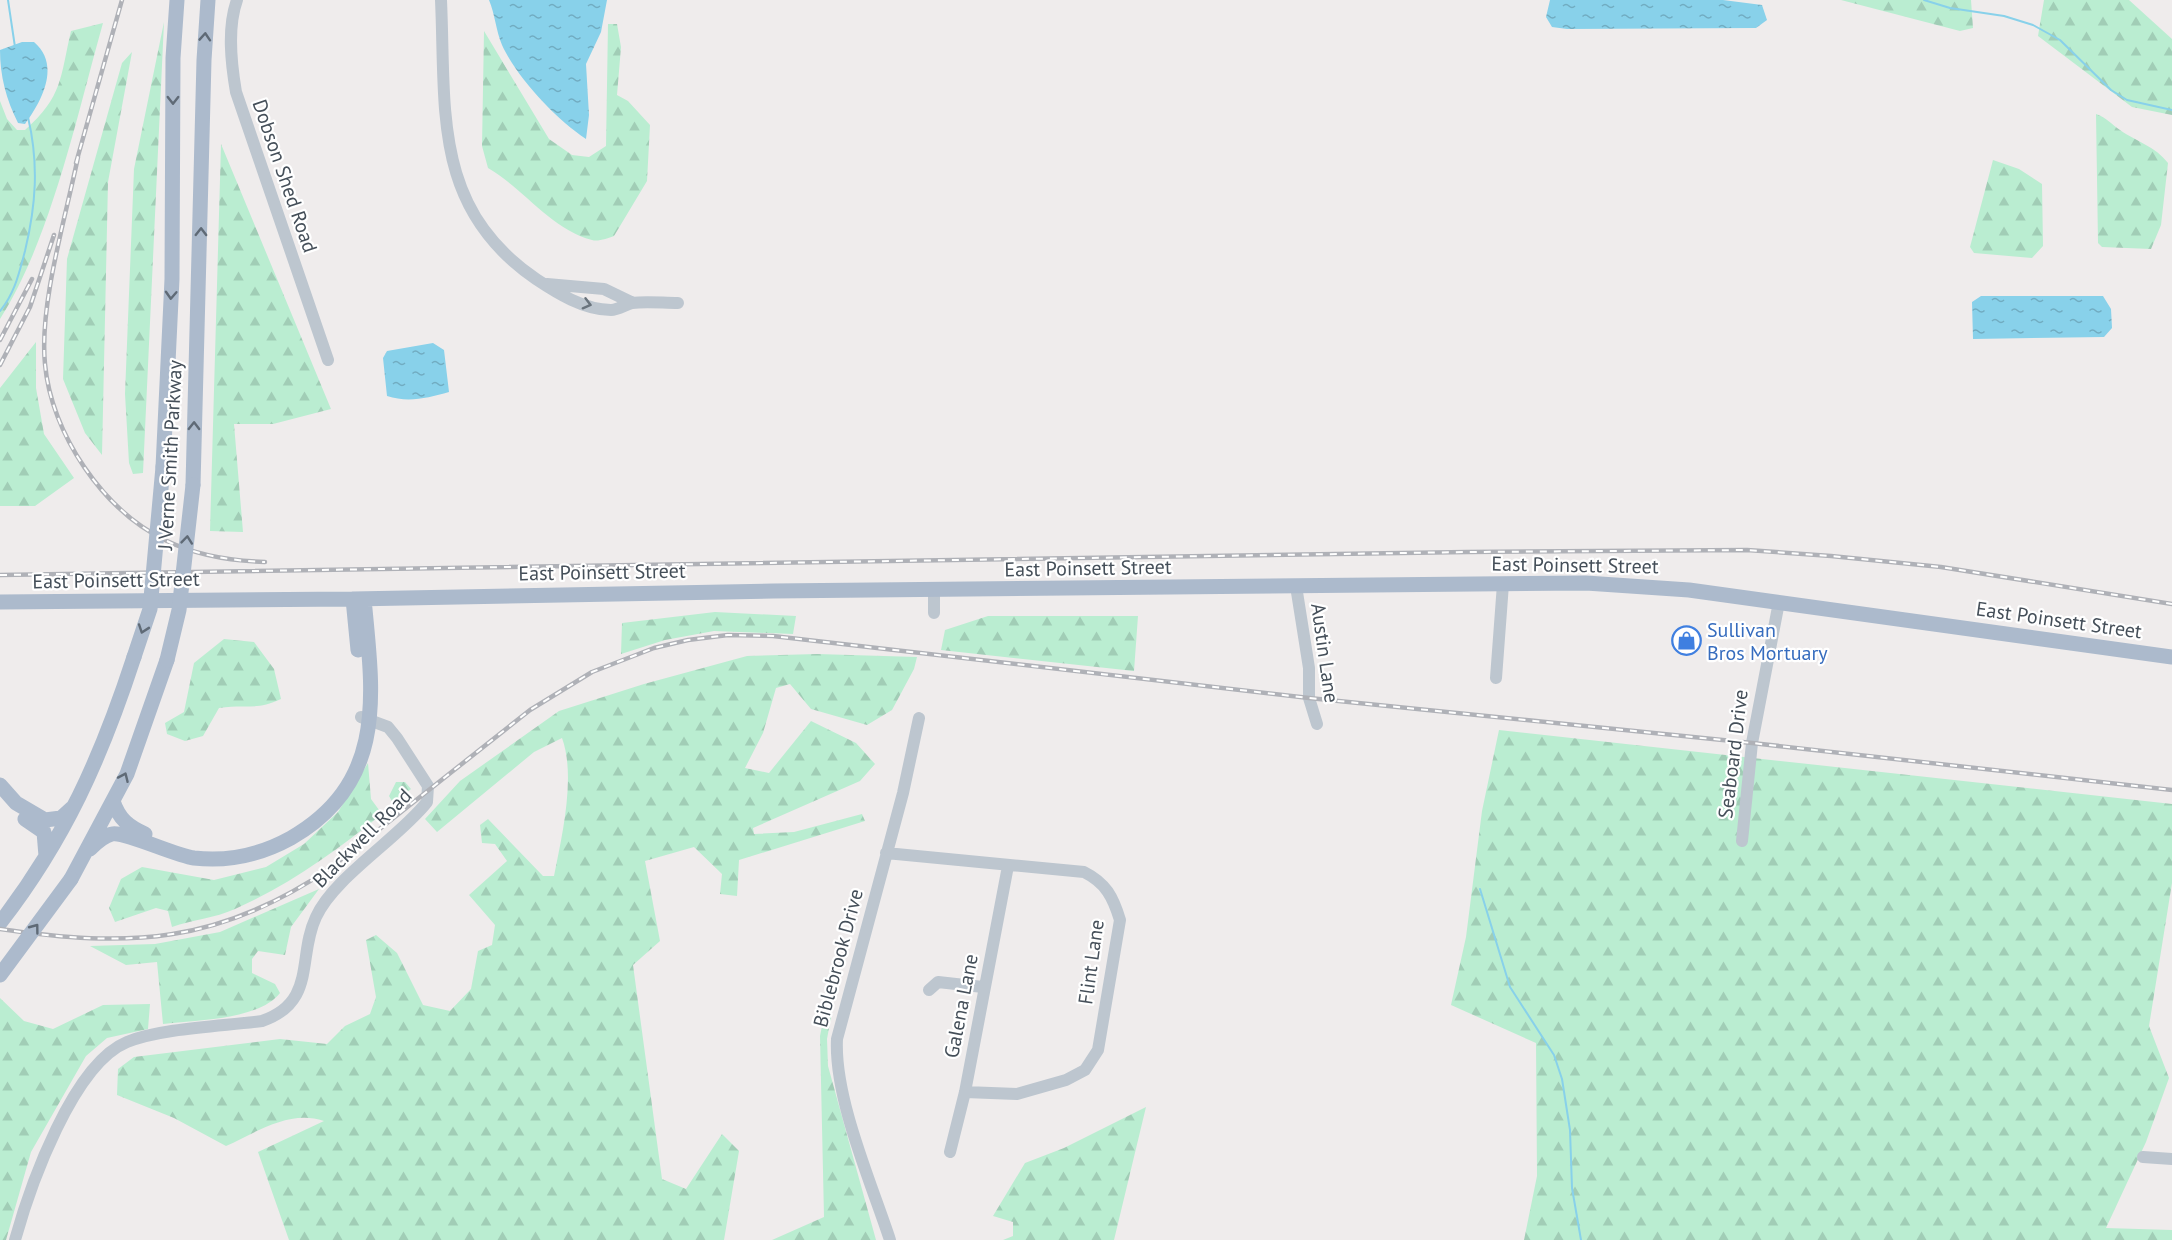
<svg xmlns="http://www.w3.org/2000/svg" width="2172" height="1240" font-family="'PT Sans',sans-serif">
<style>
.forest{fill:url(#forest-firs)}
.water{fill:url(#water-ripples)}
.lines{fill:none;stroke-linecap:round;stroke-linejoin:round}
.stream{stroke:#88d1ea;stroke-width:2}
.minor{stroke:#bdc6cf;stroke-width:12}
.major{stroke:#acbacc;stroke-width:15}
.rail-casing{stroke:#afb1b7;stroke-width:4.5}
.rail{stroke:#fff;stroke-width:2;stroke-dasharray:7;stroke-linecap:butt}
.major-bridge{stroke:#acbacc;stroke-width:15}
.oneway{stroke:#5f6a76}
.oneway2{stroke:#69737c}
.labels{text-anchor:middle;stroke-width:4.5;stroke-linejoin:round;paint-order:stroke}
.street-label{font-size:20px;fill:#454f59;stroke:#fff}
.shop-label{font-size:20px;fill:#366cbe;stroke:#fff;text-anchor:start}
</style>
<defs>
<pattern id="forest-firs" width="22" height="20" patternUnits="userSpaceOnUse" patternTransform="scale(1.5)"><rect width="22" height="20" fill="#baedd1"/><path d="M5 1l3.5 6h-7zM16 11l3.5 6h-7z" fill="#a1cdb6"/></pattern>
<pattern id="water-ripples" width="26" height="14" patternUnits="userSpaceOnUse" patternTransform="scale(1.5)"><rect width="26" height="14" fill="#88d1ea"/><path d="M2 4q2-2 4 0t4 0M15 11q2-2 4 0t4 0" fill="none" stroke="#71acc1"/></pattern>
</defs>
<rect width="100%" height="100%" fill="#efecec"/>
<path class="forest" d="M 1841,0 L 1971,0 L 1973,28 L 1960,31 Z
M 2044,0 L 2129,0 L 2172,39 L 2172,115 L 2132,107 L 2038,36 Z
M 164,22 L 143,473 L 133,474 L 129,463 L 125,394 L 134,169 Z
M 103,23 C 77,115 51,239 0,319 L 0,101 L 7,119 L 17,130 L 25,130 C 63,96 60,78 71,31 Z
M 608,24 L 617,24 L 621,47 L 617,95 L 628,101 L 650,125 L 647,181 L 614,236 C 608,238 598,242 592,240 C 551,229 524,189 488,168 L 482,146 L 484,31 L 549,139 L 572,155 L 589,157 L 606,146 Z
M 132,52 L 108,182 L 102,455 L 85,433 L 63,379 L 67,259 L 122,63 Z
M 2096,114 C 2107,118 2111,124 2120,130 C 2137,142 2155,146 2168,163 L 2161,225 L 2151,249 L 2102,247 L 2098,243 Z
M 221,144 L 331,409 L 273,424 L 234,424 L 243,532 L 210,531 Z
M 1993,160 L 2019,169 L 2042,184 L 2043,246 L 2032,258 L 1974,253 L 1970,247 Z
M 36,342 L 36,388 L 44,434 L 74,478 L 35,506 L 0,506 L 0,388 Z
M 715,612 L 796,616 L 793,634 L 714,631 L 665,640 L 621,654 L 622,623 Z
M 988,616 L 1138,616 L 1134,671 L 941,650 L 945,630 Z
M 224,639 L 254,642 L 274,669 L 281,699 C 255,711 246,704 219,708 L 203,736 L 185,741 L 167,734 L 165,723 L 184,712 L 194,663 Z
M 817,654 L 917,657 L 914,669 L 892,710 L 867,725 L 811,709 L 790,684 L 776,688 L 763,733 L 745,768 L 769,773 L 811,721 L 856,743 L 875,764 L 860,781 L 753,828 L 754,834 L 794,832 L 862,814 L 865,821 L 739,860 L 737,896 L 720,894 L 722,874 L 694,847 L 645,861 L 660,941 L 633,965 L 662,1179 L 686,1189 L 722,1134 L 739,1151 L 724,1240 L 289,1240 L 258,1152 L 324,1121 C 290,1109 257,1132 226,1146 L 174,1118 L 117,1095 L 118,1069 L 134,1057 L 280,1039 L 327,1044 L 345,1026 L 370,1014 L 376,997 L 366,940 L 376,935 L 397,953 L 423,1005 L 450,1011 L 471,989 L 478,951 L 492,945 L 495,925 L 469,895 L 507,861 L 495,844 L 482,843 L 480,825 L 488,819 L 543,876 L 554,876 C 562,836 576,776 562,738 L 534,752 L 437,832 L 425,819 L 460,781 L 559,711 L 644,684 L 747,656 Z
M 1499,730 L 2172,804 L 2172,883 L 2149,1026 L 2169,1078 L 2146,1142 L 2106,1228 L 2172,1230 L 2172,1240 L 1524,1240 L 1537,1176 L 1536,1043 L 1451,1005 L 1466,937 L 1482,811 Z
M 368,763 L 371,799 L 382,814 C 336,851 289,885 235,909 C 215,918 192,920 172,927 L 168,911 L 156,908 L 115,922 L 109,908 L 121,879 L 142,867 L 214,880 L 266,867 L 304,844 L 338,812 Z
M 396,782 L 405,782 L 411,789 L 393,803 L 389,796 Z
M 319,889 L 291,927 L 285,955 L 258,951 L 252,959 L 252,973 L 275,984 L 280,993 C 259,1020 196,1020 163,1024 L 157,962 L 126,965 L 90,946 L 155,944 L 220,932 Z
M 0,998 L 24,1021 L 53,1029 L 103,1005 L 150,1004 L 148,1029 L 107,1038 L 86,1056 L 31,1152 L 6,1240 L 0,1240 Z
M 825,1011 L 832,1012 L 827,1039 L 828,1066 L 876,1240 L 772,1240 L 824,1217 L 820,1036 Z
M 1146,1107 L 1114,1240 L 1003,1240 L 1013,1236 L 1013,1222 L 993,1216 L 1025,1163 L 1064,1148 Z"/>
<path class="water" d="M 489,0 L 607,0 L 601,32 L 586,64 L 589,115 L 586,139 C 556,119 517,78 502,45 C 496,31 495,14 489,0 Z
M 1550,0 L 1723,0 L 1762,5 L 1767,20 L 1756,28 L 1567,29 L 1552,27 L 1546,17 Z
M 22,42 L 34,42 C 61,65 42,101 25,124 L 18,123 C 6,99 0,76 0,50 Z
M 1981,296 L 2103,296 L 2111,309 L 2112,328 L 2104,337 L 1973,339 L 1972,302 Z
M 433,343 L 444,350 L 449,392 C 428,398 408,403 387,396 L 383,358 L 387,351 Z"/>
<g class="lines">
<path class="stream" d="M 8,0 L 15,47
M 1924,0 L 1950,8 L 2004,16 L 2033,25 L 2060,40 L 2111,90 L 2127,100 L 2172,110
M 0,311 C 15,293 19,273 25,251 C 36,205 39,164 28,117
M 1480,889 L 1510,987 L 1554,1055 L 1562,1079 L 1570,1130 L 1572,1188 L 1581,1240"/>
<path class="minor" d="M 237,0 C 227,28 231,63 236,92 L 328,360
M 441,0 C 446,110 432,208 536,279 C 557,293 584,310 611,310 C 618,310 625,305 632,303 C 646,301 663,303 678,303
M 547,284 L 604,289 L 633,303
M 1296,586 L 1309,668 L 1309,698 L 1317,724
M 934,613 L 934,591
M 1496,678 L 1503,584
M 1742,841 L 1752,743 L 1779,602
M 886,853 L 1084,872 C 1106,883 1113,897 1120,920 L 1098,1050 L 1085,1070 L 1066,1080 L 1017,1094 L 965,1092
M 929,990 L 938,982 L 983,987
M 950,1152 L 965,1092 L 1008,866
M 2143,1157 L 2172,1159
M 15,1240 C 30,1186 73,1064 127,1042 C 161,1028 225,1026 262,1021 C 317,1002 297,957 316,917 C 334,877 399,838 427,802 L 428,786 L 397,738 L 388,727 L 361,717
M 890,1240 C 871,1182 834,1098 837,1039 L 903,793 L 919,718"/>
<path class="major" d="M 163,467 L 172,279 L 173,58 L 177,0
M 193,485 L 204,60 L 208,0
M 353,599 L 358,650
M 0,602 L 353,599 L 773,591 L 1586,583 L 1689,590 L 2172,657
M 0,785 L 16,803 L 45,820 L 61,818 L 72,808
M 113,801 C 119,819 128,826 145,834
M 25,819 L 44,832 L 46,856
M 90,849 C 96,843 103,836 112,834 C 124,831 174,855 194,858 C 228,862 262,854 291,838 C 388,782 373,694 364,599
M 71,879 L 127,774 L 167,660
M 0,923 C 65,839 101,758 134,657"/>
<defs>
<path id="rail" d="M 78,157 C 66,216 39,305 45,364 C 51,433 103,511 167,541 C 196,555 232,561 265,562
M 76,163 L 122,0
M 0,340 L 32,279
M 0,365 L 30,307 L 54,235
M 0,575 L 1467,552 L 1747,550 L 1831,556 L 1941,567 L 2172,604
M 0,929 C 129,948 218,944 329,869 L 530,710 L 592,672 L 654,648 L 688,640 L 728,635 L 773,636 L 1309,698 L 1752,743 L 2172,790"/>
</defs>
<use href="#rail" class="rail-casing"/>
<use href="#rail" class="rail"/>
<path class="major-bridge" d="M 134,657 L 150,609 L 163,467
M 167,660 L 179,610 L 193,485
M 0,975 L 71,879"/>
</g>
<defs><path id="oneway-chevron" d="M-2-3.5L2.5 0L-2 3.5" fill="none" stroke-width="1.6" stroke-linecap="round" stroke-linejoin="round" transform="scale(1.5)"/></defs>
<g class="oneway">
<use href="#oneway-chevron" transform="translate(205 37) rotate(-86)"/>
<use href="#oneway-chevron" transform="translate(173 100) rotate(90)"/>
<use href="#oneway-chevron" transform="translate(201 232) rotate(-89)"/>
<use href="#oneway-chevron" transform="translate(171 295) rotate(93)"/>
<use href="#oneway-chevron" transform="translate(194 426) rotate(-89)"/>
<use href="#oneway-chevron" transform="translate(187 540) rotate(-84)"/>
<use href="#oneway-chevron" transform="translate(143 629) rotate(109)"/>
<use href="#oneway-chevron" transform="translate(124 777) rotate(-66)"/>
<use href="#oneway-chevron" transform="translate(35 928) rotate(-53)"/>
</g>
<use class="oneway2" href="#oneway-chevron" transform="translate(587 304) rotate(15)"/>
<defs>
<symbol id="shop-ring" viewBox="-11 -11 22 22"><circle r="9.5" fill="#fff" stroke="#3f7fe0" stroke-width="1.5"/><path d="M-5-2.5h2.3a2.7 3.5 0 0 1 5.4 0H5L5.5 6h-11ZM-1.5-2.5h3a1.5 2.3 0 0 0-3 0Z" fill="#3f7fe0"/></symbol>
</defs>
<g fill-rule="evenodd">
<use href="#shop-ring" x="1670" y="624" width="33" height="33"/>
</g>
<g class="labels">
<g class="street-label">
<text transform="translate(285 176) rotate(71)" y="7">Dobson Shed Road</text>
<text transform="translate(170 455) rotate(-87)" y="7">J Verne Smith Parkway</text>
<text transform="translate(1575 565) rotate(1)" y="7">East Poinsett Street</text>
<text transform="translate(1088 568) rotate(-1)" y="7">East Poinsett Street</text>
<text transform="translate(602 572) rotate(-1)" y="7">East Poinsett Street</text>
<text transform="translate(116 580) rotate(-1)" y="7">East Poinsett Street</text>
<text transform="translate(2059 620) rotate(8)" y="7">East Poinsett Street</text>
<text transform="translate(1325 653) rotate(82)" y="7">Austin Lane</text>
<text transform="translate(1733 754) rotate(-83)" y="7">Seaboard Drive</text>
<text transform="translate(362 838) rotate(-45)" y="7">Blackwell Road</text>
<text transform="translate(838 958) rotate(-75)" y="7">Biblebrook Drive</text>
<text transform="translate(1091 962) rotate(-82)" y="7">Flint Lane</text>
<text transform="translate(961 1006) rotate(-79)" y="7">Galena Lane</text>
</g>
<g class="shop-label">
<text x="1707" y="637">Sullivan<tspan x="1707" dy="23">Bros Mortuary</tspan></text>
</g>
</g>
</svg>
